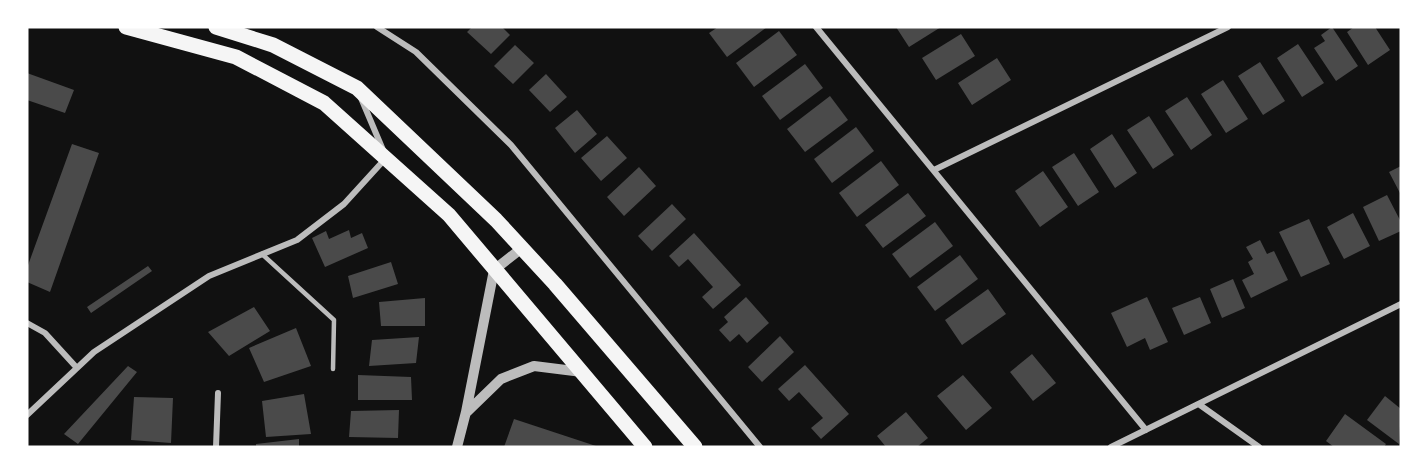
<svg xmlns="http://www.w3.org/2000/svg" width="1428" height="474" font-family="'Alegreya Sans',sans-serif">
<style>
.building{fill:#4a4a4a}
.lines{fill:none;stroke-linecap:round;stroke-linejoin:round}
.service{stroke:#bcbcbc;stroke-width:4.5}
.minor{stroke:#bcbcbc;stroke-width:6}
.tertiary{stroke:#bcbcbc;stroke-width:10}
.primary{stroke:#f5f5f5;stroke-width:15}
</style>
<rect width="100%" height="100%" fill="#111"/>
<path class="building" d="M 472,27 L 502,27 L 510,35 L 491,54 L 467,32 Z
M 718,27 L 767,27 L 727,57 L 709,33 Z
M 896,27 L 941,27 L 909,47 Z
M 1332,27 L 1358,66 L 1336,81 L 1314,48 L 1325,41 L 1321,35 Z
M 1354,27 L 1375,27 L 1390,50 L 1368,65 L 1347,32 Z
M 779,31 L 797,55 L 754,87 L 736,63 Z
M 961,34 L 975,56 L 936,80 L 922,58 Z
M 1298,44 L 1324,83 L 1302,97 L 1277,58 Z
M 515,45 L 534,63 L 513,84 L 494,66 Z
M 997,58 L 1011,80 L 972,105 L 958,83 Z
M 1260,62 L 1285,101 L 1263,115 L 1238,76 Z
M 805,64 L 823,88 L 780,120 L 762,96 Z
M 27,73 L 74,90 L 65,113 L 27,100 Z
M 546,74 L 567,97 L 550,112 L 529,90 Z
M 1223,80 L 1248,119 L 1226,133 L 1201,94 Z
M 830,96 L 848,120 L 805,152 L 787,129 Z
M 1187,97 L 1212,135 L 1191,150 L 1165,111 Z
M 577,110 L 597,134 L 575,153 L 555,128 Z
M 1149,116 L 1174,155 L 1153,169 L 1127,130 Z
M 856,127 L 874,151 L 832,183 L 814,159 Z
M 1112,134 L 1137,173 L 1115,188 L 1090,149 Z
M 607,136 L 627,158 L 601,181 L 581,158 Z
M 72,144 L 99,153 L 50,292 L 27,282 L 27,268 Z
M 1074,153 L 1099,192 L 1078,206 L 1052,167 Z
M 881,161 L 899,185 L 857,217 L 839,193 Z
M 1401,166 L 1401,195 L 1389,172 Z
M 639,167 L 656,186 L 624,216 L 607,197 Z
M 1043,171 L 1068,207 L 1040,227 L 1015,191 Z
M 908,193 L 926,216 L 883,248 L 865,225 Z
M 1387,195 L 1401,222 L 1401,231 L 1379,241 L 1363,207 Z
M 672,204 L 686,219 L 652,251 L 638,236 Z
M 1353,213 L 1370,246 L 1344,259 L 1327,227 Z
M 1309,219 L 1330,264 L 1301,277 L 1279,232 Z
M 935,222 L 953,246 L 910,278 L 892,254 Z
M 349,230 L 351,238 L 362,233 L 368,248 L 325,267 L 312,238 L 326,231 L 329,239 Z
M 694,233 L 741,285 L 713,309 L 702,297 L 713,287 L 688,259 L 679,267 L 669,256 Z
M 1260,240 L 1267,254 L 1274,251 L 1288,280 L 1251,298 L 1242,280 L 1254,274 L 1248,262 L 1253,259 L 1246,247 Z
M 960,255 L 978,279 L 935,311 L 917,287 Z
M 391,262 L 398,284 L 353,298 L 348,276 Z
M 148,266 L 152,271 L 91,313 L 87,307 Z
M 1233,279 L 1245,308 L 1222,318 L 1210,289 Z
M 988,289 L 1006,314 L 962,345 L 945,320 Z
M 746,297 L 769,323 L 747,343 L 739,334 L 730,342 L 719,330 L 728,322 L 724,317 Z
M 1147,297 L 1168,342 L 1150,350 L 1145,338 L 1127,347 L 1111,313 Z
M 1200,297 L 1211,323 L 1184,335 L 1172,308 Z
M 425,298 L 425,326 L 381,326 L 379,302 Z
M 254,307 L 270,331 L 229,356 L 208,332 Z
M 296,328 L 311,366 L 264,382 L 249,348 Z
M 780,336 L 794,352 L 762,382 L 748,367 Z
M 419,337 L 416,363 L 369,366 L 372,340 Z
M 1032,354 L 1056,383 L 1033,401 L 1010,372 Z
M 805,365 L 849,414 L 821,439 L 811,428 L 823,418 L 799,392 L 789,401 L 778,389 Z
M 128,366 L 137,372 L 78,444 L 64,434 Z
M 358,375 L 411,377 L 412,400 L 358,400 Z
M 963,375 L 992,408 L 966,430 L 937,396 Z
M 304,394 L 311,434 L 266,437 L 262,401 Z
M 1385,396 L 1401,409 L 1399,444 L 1367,420 Z
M 134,397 L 173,398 L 171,443 L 131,440 Z
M 399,410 L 398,438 L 349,437 L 351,411 Z
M 906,412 L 928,438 L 917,447 L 886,447 L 877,436 Z
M 1345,414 L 1386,444 L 1384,447 L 1334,447 L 1326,441 Z
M 514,419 L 599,447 L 504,447 Z
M 299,439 L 299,447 L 256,447 L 256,444 Z"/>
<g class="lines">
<path class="service" d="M 262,254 L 334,320 L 333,369"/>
<path class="minor" d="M 377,27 L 416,52 L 511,145 L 760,447
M 816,27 L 1146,430
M 361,98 L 383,150
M 934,170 L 1228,27
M 27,323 L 45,333 L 77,368 L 94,352 L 209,276 L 297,240 L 344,204 L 385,159
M 1200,405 L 1259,447
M 27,415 L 77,368
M 216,447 L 218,393
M 1111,447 L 1401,304"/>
<path class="tertiary" d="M 467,412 L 501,379 L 534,366 L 582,372
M 457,447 L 466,412 L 494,270 L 522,248"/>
<path class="primary" d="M 126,27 L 236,57 L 324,103 L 449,215 L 645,447
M 216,27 L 273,45 L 357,88 L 496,220 L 555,284 L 695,447"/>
</g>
<rect width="1428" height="474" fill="none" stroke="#ffffff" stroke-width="57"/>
</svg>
